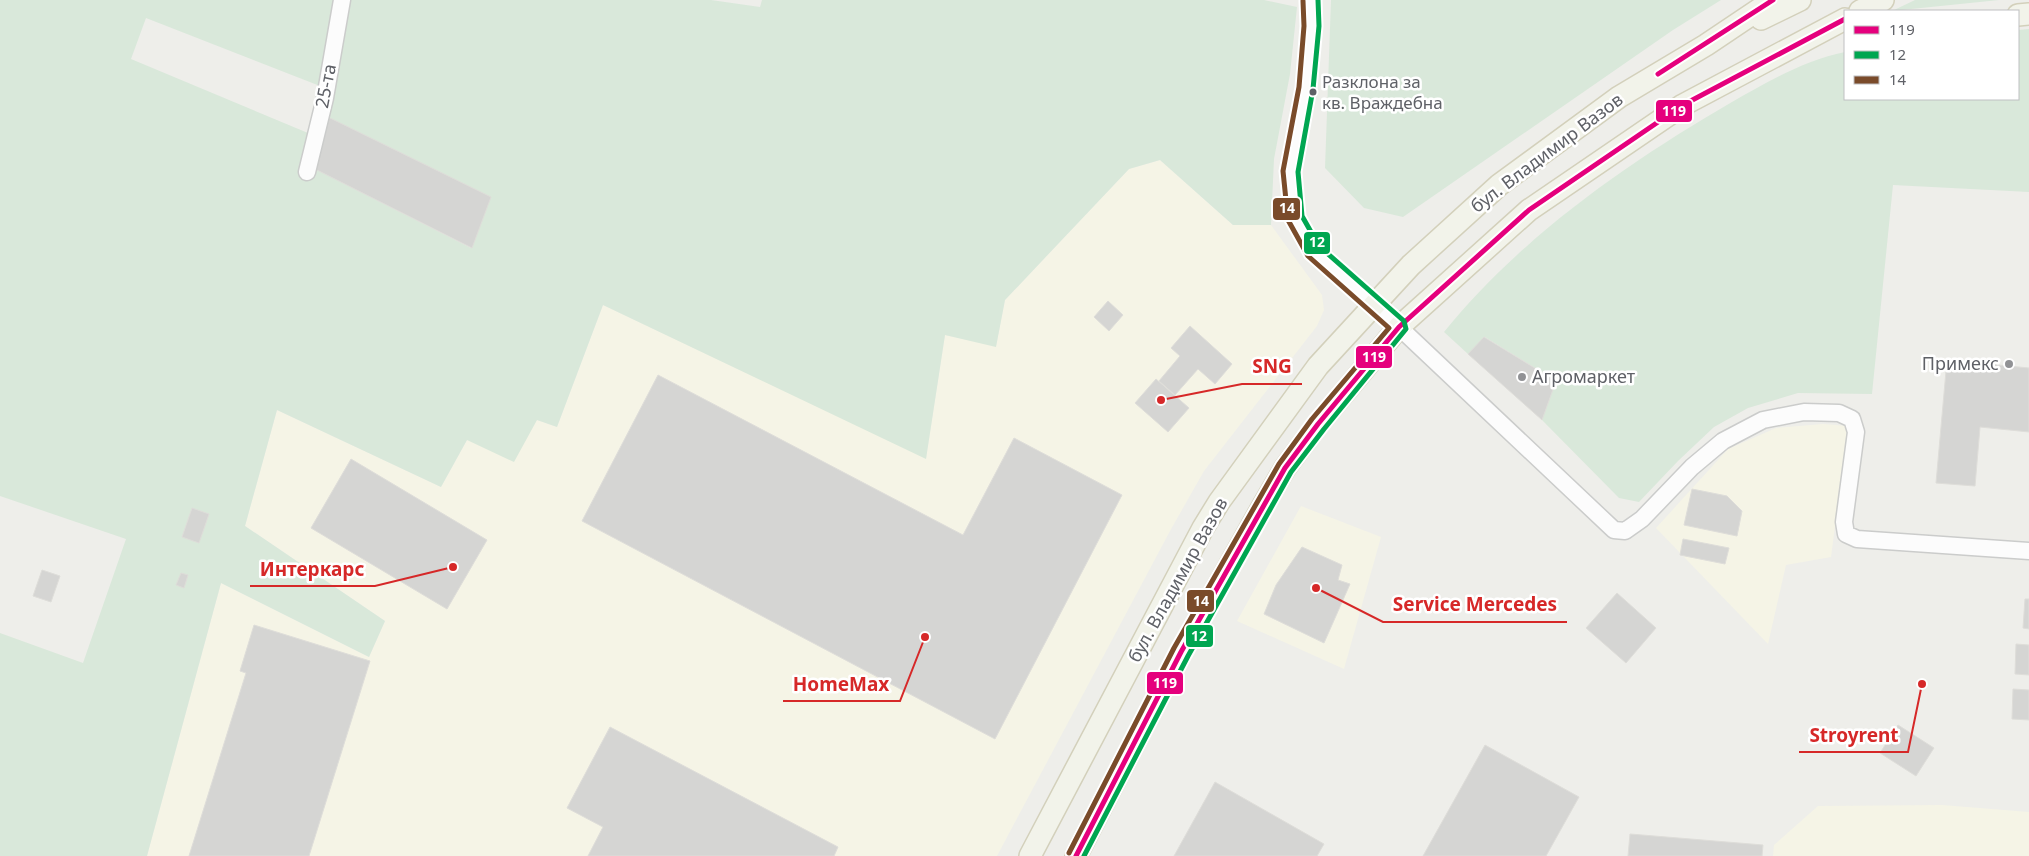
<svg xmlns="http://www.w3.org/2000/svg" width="2029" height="856" font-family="'Noto Sans',sans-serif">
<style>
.commercial{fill:#f5f4e6}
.green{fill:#d9e8da}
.building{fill:#d5d5d3;stroke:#deddd9}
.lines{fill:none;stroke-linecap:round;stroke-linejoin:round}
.minor-casing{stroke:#cbcccb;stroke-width:19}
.major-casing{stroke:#d3d0bb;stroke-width:24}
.minor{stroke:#fcfcfc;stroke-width:16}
.major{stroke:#f2f3ea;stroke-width:21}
.bus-1-casing{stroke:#fff;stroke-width:9}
.bus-2-casing{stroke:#fff;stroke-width:9}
.bus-3-casing{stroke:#fff;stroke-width:9}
.bus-1{stroke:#e5007d;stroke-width:5}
.bus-2{stroke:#00a651;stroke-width:5}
.bus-3{stroke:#7a4b2a;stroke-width:5}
.bus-dot{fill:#5f6167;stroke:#fff;stroke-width:2}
.poi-dot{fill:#919295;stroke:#fff;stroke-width:2}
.labels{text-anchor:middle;stroke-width:5;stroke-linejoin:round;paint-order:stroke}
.bus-label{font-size:17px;fill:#5f6167;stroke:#fff;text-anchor:start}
.street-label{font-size:18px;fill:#5f6167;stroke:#fff}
.poi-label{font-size:18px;fill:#5f6167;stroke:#fff;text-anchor:end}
.leader{fill:none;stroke:#d62828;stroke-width:2}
.callout-dot{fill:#d62828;stroke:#fff;stroke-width:2}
.callout-label{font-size:19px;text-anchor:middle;font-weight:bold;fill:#d62828;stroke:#fff;stroke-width:5;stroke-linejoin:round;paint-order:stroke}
.line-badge{stroke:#fff;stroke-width:2}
.badge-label{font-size:14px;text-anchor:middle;font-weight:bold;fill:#fff}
</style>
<rect width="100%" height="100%" fill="#eeeeea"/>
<path class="commercial" d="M 1160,160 L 1233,225 L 1271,225 L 1322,295 L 1324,310 L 1317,326 L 1204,471 L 1170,531 L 997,856 L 147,856 L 221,583 L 369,657 L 385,621 L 245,526 L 277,410 L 441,487 L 467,440 L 537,420 L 557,427 L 603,305 L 926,458 L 945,335 L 996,346 L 1005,300 L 1129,169 Z
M 1823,424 L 1848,426 L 1831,557 L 1786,565 L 1768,644 L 1656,528 L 1728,449 L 1776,428 Z
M 1301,506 L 1381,537 L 1344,669 L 1237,621 Z
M 1942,805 L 2029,812 L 2029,856 L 1773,856 L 1774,845 L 1818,806 Z"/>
<path class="green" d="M 0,0 L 342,0 L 320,86 L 146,18 L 131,59 L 308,133 L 307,171 L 315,169 L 471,248 L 490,197 L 328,117 L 350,0 L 711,0 L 760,7 L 762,0 L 1264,0 L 1297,7 L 1290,74 L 1274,159 L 1271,225 L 1233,225 L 1160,160 L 1129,169 L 1005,300 L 996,347 L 945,335 L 926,459 L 603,305 L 557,427 L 537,420 L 514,462 L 467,440 L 441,487 L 277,410 L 245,526 L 385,621 L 369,657 L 221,583 L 147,856 L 0,856 L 0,633 L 83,663 L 126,539 L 0,496 Z
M 1331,0 L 1721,0 L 1673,30 L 1403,217 L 1364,208 L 1325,168 Z
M 1915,0 L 1999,0 L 1892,11 Z
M 2029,29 L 2029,192 L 1893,185 L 1872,394 L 1798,393 L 1748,408 L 1714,427 L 1678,461 L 1639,502 L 1619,498 L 1542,420 L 1556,381 L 1485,337 L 1468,354 L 1444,332 C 1521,237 1627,163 1732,102 C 1767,82 1805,60 1845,52 L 1845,99 L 2018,99 L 2018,30 Z"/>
<path class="building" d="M 328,117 L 491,197 L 472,248 L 315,169 Z
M 1108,301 L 1123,315 L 1109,331 L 1094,317 Z
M 1190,326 L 1232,364 L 1215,384 L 1198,369 L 1175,395 L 1159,381 L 1180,356 L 1171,348 Z
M 1484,337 L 1556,381 L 1542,420 L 1468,354 Z
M 1947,360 L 2029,368 L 2029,432 L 1980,427 L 1975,486 L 1936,483 Z
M 658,375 L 963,535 L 1014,438 L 1122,495 L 995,739 L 582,521 Z
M 1156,379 L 1189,408 L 1168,432 L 1135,403 Z
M 351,459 L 487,540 L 447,609 L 311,528 Z
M 1692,489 L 1727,496 L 1742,511 L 1737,536 L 1684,525 Z
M 192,508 L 209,514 L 199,543 L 182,537 Z
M 1683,539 L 1729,548 L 1725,564 L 1680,555 Z
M 1302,547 L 1342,565 L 1338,580 L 1350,584 L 1324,643 L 1264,614 L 1276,585 Z
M 42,570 L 60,576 L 51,602 L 33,596 Z
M 181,573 L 188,575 L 184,588 L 176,585 Z
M 1617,593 L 1656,628 L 1626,663 L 1586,628 Z
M 2025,599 L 2029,599 L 2029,629 L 2023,628 Z
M 254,625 L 370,661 L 309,856 L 189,856 L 246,673 L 240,671 Z
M 2016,644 L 2029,645 L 2029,675 L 2015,674 Z
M 2013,689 L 2029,690 L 2029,720 L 2012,719 Z
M 1898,725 L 1934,748 L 1916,776 L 1880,753 Z
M 610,727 L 838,847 L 834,856 L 588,856 L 603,827 L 567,808 Z
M 1485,745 L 1579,797 L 1546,856 L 1423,856 Z
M 1215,782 L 1324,844 L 1317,856 L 1174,856 Z
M 1630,834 L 1763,845 L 1762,856 L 1628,856 Z"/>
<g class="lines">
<defs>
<path id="minor" d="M 1310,0 L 1312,26 L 1306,88 L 1290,172 L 1295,218 L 1313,251 L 1399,327 L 1614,530 L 1625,531 L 1642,519 L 1692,467 L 1723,441 L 1763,420 L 1804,412 L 1839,413 L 1852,419 L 1856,432 L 1844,522 L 1846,534 L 1857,539 L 2029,551
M 307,172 L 325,98 L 342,0"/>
<path id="major" d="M 1860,11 L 1883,0
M 2018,15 L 2029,14
M 1761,19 L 1800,0
M 1030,856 L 1203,528 L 1219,502 L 1318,366 L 1411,265 L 1499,185 L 1619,97 L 1706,45 L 1773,0
M 1076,856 L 1181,652 L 1264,504 L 1285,468 L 1318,424 L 1399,327 L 1529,210 L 1683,105 L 1845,19"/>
</defs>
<use href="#minor" class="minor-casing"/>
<use href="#major" class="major-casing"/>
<use href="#minor" class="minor"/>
<use href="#major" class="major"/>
<defs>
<path id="bus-1" d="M 1658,74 L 1773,0
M 1076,856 L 1181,652 L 1285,468 L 1318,424 L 1399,327 L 1529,210 L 1683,105 L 1845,19"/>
<path id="bus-2" d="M 1084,856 L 1188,656 L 1291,472 L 1324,429 L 1406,329 L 1404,321 L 1319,246 L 1302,216 L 1298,172 L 1313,89 L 1319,26 L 1318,0"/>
<path id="bus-3" d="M 1069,853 L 1174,648 L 1279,464 L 1312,419 L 1389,328 L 1308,256 L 1288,220 L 1283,171 L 1299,87 L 1304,26 L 1303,1"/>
</defs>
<use href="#bus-1" class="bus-1-casing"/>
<use href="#bus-2" class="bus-2-casing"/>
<use href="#bus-3" class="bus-3-casing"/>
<use href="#bus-1" class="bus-1"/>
<use href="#bus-2" class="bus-2"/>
<use href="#bus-3" class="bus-3"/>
</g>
<circle class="bus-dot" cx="1313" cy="92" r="4.5"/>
<g class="poi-dot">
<circle cx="2009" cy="364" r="5"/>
<circle cx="1522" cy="377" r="5"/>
</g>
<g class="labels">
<g class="bus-label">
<text x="1322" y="88">Разклона за<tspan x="1322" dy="21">кв. Враждебна</tspan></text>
</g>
<g class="street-label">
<text transform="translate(326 86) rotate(-79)" y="6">25-та</text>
<text transform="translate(1547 153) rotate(-37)" y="6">бул. Владимир Вазов</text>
<text transform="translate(1178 580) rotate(-61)" y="6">бул. Владимир Вазов</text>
</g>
<g class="poi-label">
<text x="1999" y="370">Примекс</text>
<text x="1532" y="383" text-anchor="start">Агромаркет</text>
</g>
</g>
<path class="leader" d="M1161 400L1242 384H1302M453 567L375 586H250M1316 588L1383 622H1567M925 637L900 701H783M1922 684L1908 752H1799"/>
<g class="callout-dot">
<circle cx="1161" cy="400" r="5"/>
<circle cx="453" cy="567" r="5"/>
<circle cx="1316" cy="588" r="5"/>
<circle cx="925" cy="637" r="5"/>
<circle cx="1922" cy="684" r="5"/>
</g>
<g class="callout-label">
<text x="1272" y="373">SNG</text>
<text x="312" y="576">Интеркарс</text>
<text x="1475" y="611">Service Mercedes</text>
<text x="841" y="691">HomeMax</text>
<text x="1854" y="742">Stroyrent</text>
</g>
<g class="line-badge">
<rect x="1655" y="99" width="38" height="24" rx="5" fill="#e5007d"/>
<rect x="1272" y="197" width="29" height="24" rx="5" fill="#7a4b2a"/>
<rect x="1303" y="231" width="28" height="24" rx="5" fill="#00a651"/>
<rect x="1355" y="345" width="38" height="24" rx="5" fill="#e5007d"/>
<rect x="1186" y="589" width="29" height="24" rx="5" fill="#7a4b2a"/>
<rect x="1185" y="624" width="29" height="24" rx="5" fill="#00a651"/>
<rect x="1146" y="671" width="38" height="24" rx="5" fill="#e5007d"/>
</g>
<g class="badge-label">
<text x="1674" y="116">119</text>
<text x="1287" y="213">14</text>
<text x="1317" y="247">12</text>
<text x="1374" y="362">119</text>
<text x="1201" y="606">14</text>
<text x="1199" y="641">12</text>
<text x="1165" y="688">119</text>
</g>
<rect x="1844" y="10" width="175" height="90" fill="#ffffff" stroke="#bfc0c2"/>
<rect x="1854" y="26" width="25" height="8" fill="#e5007d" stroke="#bfc0c2"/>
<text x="1889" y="35" font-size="15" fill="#5f6167">119</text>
<rect x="1854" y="51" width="25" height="8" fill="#00a651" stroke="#bfc0c2"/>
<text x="1889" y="60" font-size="15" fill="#5f6167">12</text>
<rect x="1854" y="76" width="25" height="8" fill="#7a4b2a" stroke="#bfc0c2"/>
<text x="1889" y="85" font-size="15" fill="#5f6167">14</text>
</svg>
